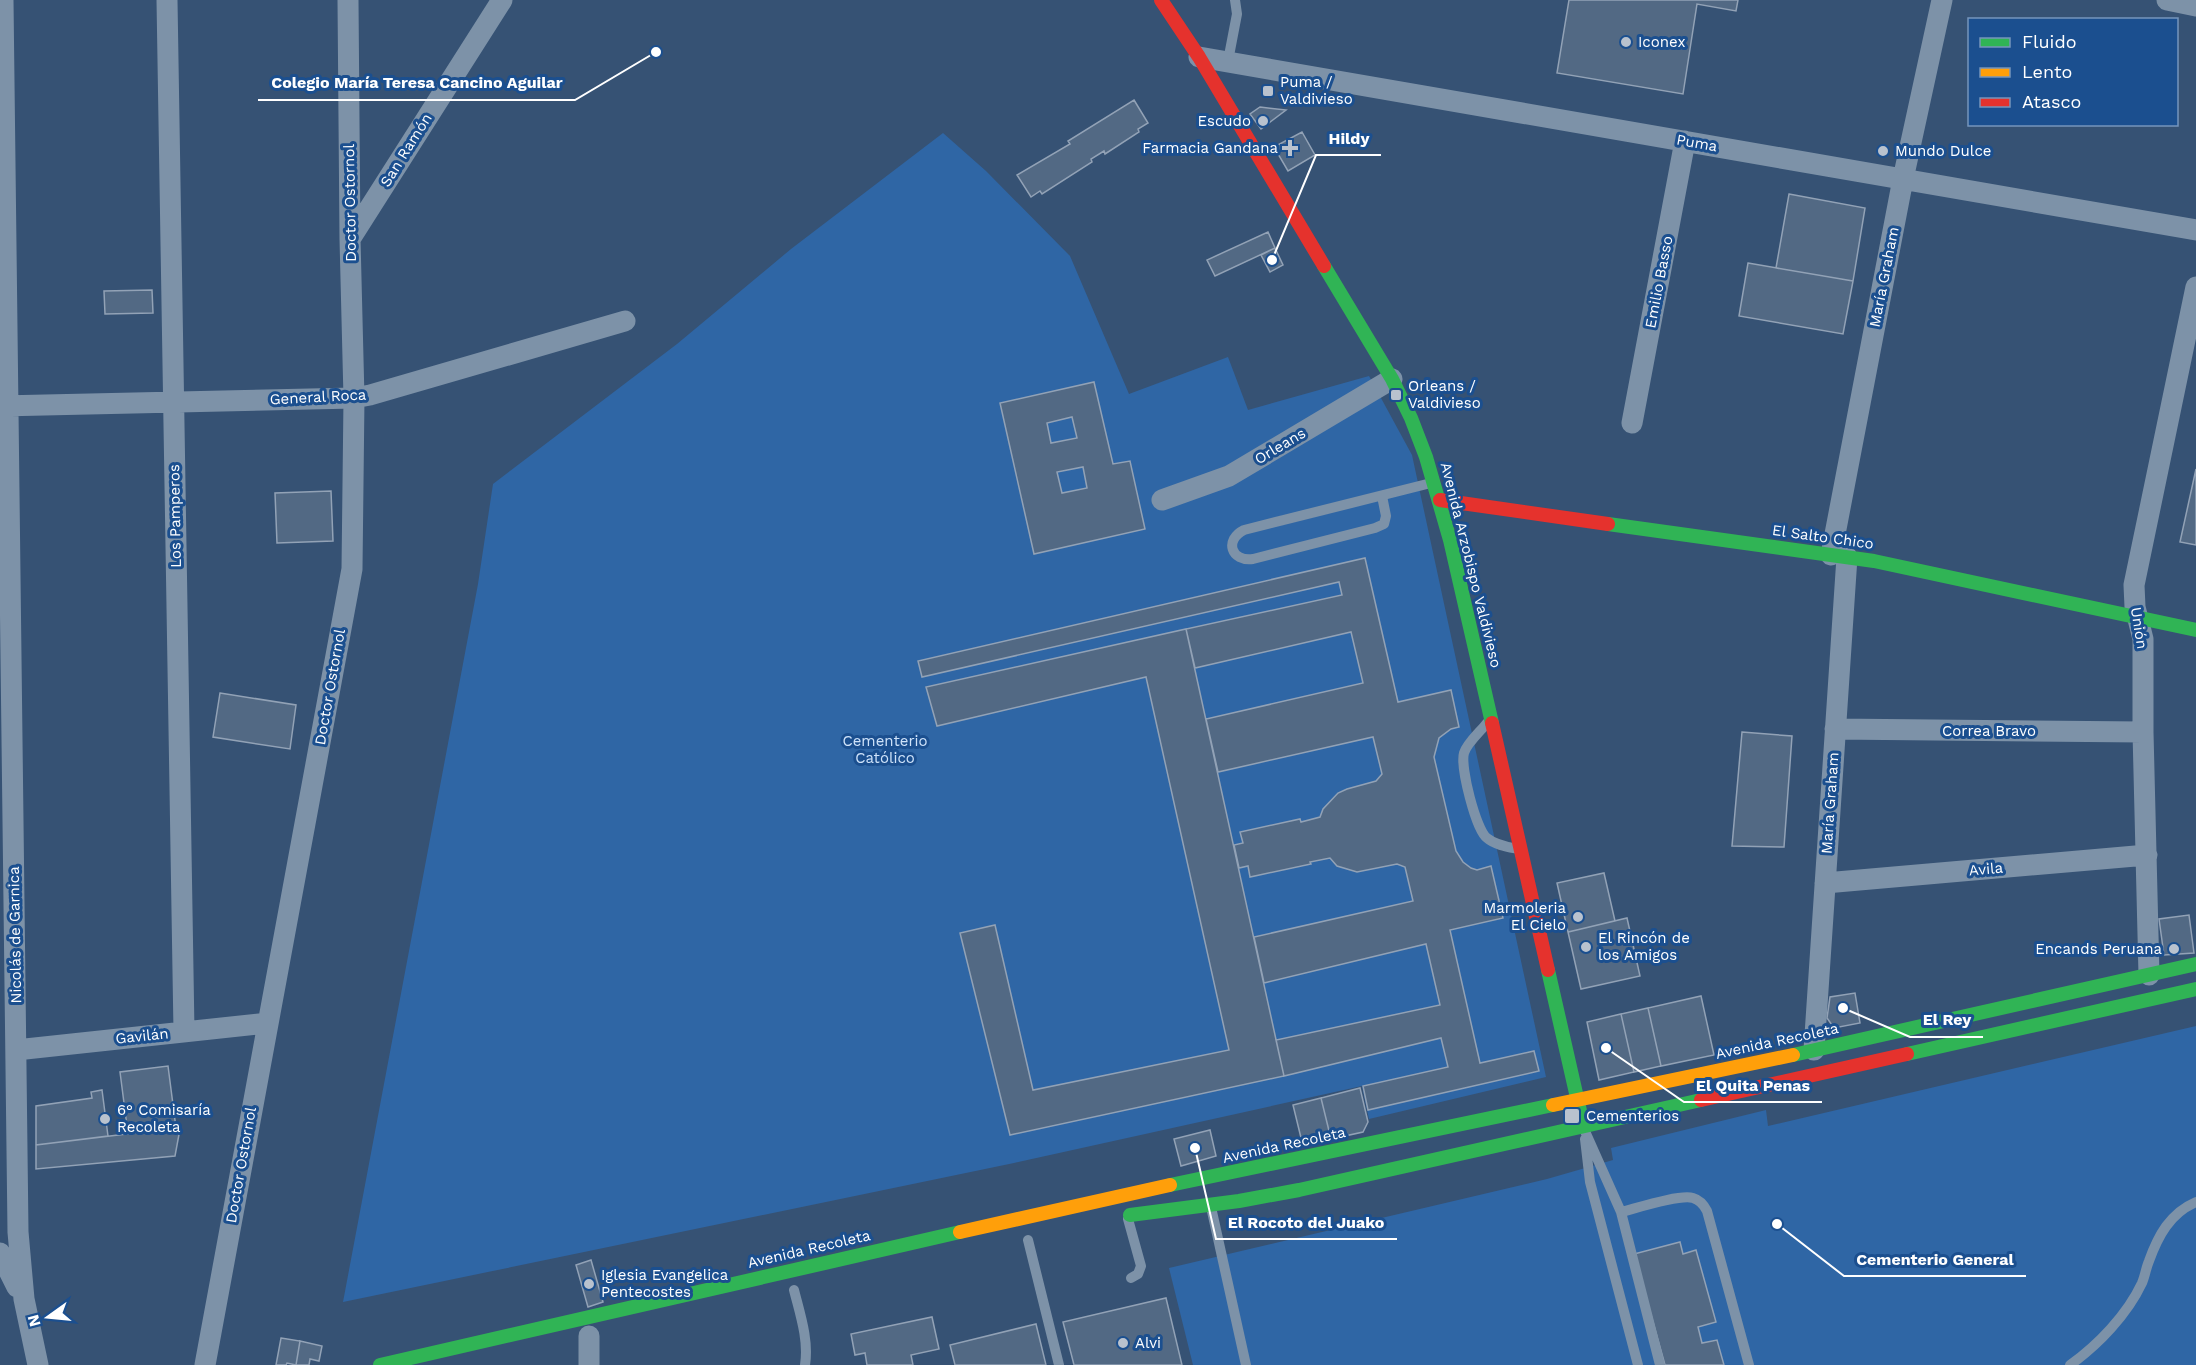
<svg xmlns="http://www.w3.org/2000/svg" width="2196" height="1365" font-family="'Work Sans',sans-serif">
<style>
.green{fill:#2f66a5}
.building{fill:#526984;stroke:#92a2b6;stroke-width:1.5;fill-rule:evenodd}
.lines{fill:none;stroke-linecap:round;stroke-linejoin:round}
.lane{stroke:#7d92a8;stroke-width:10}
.street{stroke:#7d92a8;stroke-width:21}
.fast{stroke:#30b455;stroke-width:14}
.slow{stroke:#ff9f0a;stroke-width:14}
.jam{stroke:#e5322d;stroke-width:14}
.poi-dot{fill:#b9c2ce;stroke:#1b4f8f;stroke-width:2}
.labels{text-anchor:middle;stroke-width:6;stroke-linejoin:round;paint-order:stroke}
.poi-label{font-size:15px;fill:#fff;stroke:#1b4f8f;text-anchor:start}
.street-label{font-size:15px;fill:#fff;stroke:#1b4f8f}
.park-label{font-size:15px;fill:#cfe3fa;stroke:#1b4f8f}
.leader{fill:none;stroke:#fff;stroke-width:2}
.callout-dot{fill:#fff;stroke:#1b4f8f;stroke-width:2}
.callout-label{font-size:16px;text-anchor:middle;font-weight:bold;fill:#fff;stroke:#1b4f8f;stroke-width:6;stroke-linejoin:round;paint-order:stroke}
</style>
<rect width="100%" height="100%" fill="#365274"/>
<path class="green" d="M 943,133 L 986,171 L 1070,256 L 1129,394 L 1228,357 L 1248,410 L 1369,376 L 1412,455 L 1546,1077 L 1369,1119 L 1362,1086 L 1014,1163 L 343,1302 L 478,584 L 493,484 L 677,344 L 791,249 Z
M 2196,1026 L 2196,1365 L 1193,1365 L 1169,1268 L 1547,1179 L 1613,1160 L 1611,1148 L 1766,1110 L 1768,1126 Z"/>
<path class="building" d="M 1569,0 L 1738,0 L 1736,11 L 1697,4 L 1683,94 L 1557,73 Z
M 1134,100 L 1148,123 L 1138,129 L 1139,132 L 1105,154 L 1104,151 L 1091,159 L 1092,162 L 1042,194 L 1040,191 L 1031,197 L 1017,175 L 1070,144 L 1068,141 Z
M 1260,107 L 1286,110 L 1261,129 L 1250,114 Z
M 1302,132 L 1315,155 L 1288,171 L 1274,147 Z
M 1789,194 L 1865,208 L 1853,281 L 1776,268 Z
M 1268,232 L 1275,248 L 1215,276 L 1207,260 Z
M 1275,248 L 1283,265 L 1270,272 L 1261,255 Z
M 1748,263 L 1853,281 L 1843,334 L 1739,316 Z
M 152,290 L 153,313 L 105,314 L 104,291 Z
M 1094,382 L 1113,464 L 1130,461 L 1145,529 L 1034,554 L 1000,403 ZM 1072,417 L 1077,438 L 1051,443 L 1047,423 ZM 1083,467 L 1087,488 L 1062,493 L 1057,472 Z
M 2196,469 L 2196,545 L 2180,542 Z
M 331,491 L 333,541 L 277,543 L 275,493 Z
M 1365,558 L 1398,702 L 1451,690 L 1459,727 L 1451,729 L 1439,738 L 1434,757 L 1456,851 L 1463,862 L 1471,868 L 1477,870 L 1491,866 L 1503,918 L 1450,930 L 1480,1063 L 1534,1051 L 1539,1071 L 1368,1110 L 1363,1086 L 1448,1067 L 1441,1038 L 1284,1076 L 1276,1040 L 1440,1005 L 1426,944 L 1264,983 L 1254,937 L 1413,901 L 1405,867 L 1397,864 L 1357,872 L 1337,866 L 1330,858 L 1310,862 L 1311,864 L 1250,877 L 1248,866 L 1239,868 L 1234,845 L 1243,843 L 1240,832 L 1300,819 L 1301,822 L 1320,817 L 1323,809 L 1338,793 L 1347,789 L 1376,781 L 1382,774 L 1373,737 L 1218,772 L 1206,719 L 1363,683 L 1351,632 L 1195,668 L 1186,629 L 1342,595 L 1339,582 L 922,677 L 918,661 Z
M 1186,629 L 1284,1076 L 1010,1135 L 960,933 L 995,925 L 1033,1090 L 1229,1050 L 1146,677 L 937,726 L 926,687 Z
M 220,693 L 296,705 L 290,749 L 213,737 Z
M 1742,732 L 1792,736 L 1784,847 L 1732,846 Z
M 1604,873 L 1615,921 L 1568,932 L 1557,883 Z
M 2189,915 L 2194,953 L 2164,955 L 2159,919 Z
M 1627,918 L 1640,976 L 1581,989 L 1568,932 Z
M 1855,993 L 1860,1023 L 1834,1028 L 1827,1018 L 1830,997 Z
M 1701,996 L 1714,1055 L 1661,1066 L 1648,1008 Z
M 1648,1008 L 1661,1066 L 1634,1072 L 1621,1014 Z
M 1621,1014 L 1634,1072 L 1599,1080 L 1587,1022 Z
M 168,1066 L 176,1128 L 128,1134 L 120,1072 Z
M 1360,1088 L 1368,1122 L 1363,1132 L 1331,1139 L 1321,1098 Z
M 102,1090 L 108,1136 L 36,1145 L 36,1106 L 92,1098 L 91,1092 Z
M 1321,1098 L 1331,1139 L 1303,1146 L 1293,1105 Z
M 176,1128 L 180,1129 L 175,1156 L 36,1169 L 36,1145 Z
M 1210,1130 L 1216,1156 L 1181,1166 L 1174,1139 Z
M 1680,1242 L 1683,1254 L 1696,1250 L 1716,1322 L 1698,1327 L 1702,1343 L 1717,1340 L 1724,1365 L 1665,1365 L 1634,1254 Z
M 591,1260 L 603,1302 L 588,1307 L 576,1265 Z
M 1166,1298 L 1182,1365 L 1074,1365 L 1063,1322 Z
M 932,1317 L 939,1349 L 911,1355 L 913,1365 L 867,1365 L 865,1353 L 855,1355 L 851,1334 Z
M 1036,1324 L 1046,1365 L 955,1365 L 950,1345 Z
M 281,1338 L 300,1341 L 296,1365 L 287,1363 L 286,1365 L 276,1365 Z
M 300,1341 L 322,1346 L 319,1361 L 310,1359 L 309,1365 L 296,1365 Z"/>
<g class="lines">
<path class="lane" d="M 1228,61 L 1237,14 L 1235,0
M 1382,496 L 1386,516 L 1384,524 L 1375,528 L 1253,559 C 1231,562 1224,540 1244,530 L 1431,483
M 1487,723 C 1480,732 1467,743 1464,753 C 1460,767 1476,830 1487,838 C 1495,845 1508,847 1518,849
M 1584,1129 L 1621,1212 L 1660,1365
M 1585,1139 L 1590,1182 L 1638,1365
M 1211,1207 L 1246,1365
M 1621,1212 C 1637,1208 1680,1194 1693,1198 C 1700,1200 1704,1205 1707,1211 L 1749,1365
M 1128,1219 L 1141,1266 L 1138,1274 L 1131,1278
M 1028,1240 L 1059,1365
M 794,1290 C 800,1314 809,1340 805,1365
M 2070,1365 C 2098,1345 2127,1315 2142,1283 C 2145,1276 2146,1268 2149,1261 C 2158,1236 2170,1213 2196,1202"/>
<path class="street" d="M 3,0 L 18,1232 L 24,1299 L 38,1365
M 167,0 L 184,1032
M 2167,0 L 2196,6
M 1199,57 L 2196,230
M 350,239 L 502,0
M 0,406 L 354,398 L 370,395 L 625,321
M 1632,423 L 1685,141
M 1162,500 L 1229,476 L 1392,379
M 1831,555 L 1903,179 L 1942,0
M 1835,729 L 2143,732
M 1825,883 L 2147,855
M 2149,975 L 2143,732 L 2143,639 L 2135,607 L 2134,585 L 2196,287
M 16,1050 L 268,1023
M 1814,1050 L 1847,557
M 0,1253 L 17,1287
M 589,1336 L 589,1365
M 205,1365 L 352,569 L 354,398 L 350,239 L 348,0"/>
<path class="fast" d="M 1324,266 L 1392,379 L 1411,418 L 1426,457 L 1450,540 L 1492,723
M 1608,524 L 1874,561 L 2196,630
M 1548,970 L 1583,1124
M 1907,1054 L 2196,989
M 1793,1055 L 2196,964
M 1170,1185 L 1553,1105
M 1130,1215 L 1239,1201 L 1299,1190 L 1701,1100
M 380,1365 L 960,1232"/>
<path class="slow" d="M 1553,1105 L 1793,1055
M 960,1232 L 1170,1185"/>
<path class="jam" d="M 1161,0 L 1199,57 L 1324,266
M 1440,500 L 1608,524
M 1492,723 L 1548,970
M 1701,1100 L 1907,1054"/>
</g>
<g class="poi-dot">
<circle cx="1626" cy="42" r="6"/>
<rect x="1262" y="85" width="12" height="12" rx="3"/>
<circle cx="1263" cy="121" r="6"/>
<path d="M1287 139h6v6h6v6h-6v6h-6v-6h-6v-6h6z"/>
<circle cx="1883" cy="151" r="6"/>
<rect x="1390" y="389" width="12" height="12" rx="3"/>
<circle cx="1578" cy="917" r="6"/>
<circle cx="1586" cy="947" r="6"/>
<circle cx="2174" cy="949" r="6"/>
<rect x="1564" y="1108" width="16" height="16" rx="3"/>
<circle cx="105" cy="1119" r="6"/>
<circle cx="589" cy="1284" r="6"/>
<circle cx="1123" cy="1343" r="6"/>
</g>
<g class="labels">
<g class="poi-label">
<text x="1638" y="47">Iconex</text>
<text x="1280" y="87">Puma /<tspan x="1280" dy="17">Valdivieso</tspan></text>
<text x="1251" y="126" text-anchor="end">Escudo</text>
<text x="1278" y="153" text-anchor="end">Farmacia Gandana</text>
<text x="1895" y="156">Mundo Dulce</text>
<text x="1408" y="391">Orleans /<tspan x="1408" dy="17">Valdivieso</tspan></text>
<text x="1566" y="913" text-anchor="end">Marmoleria<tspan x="1566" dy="17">El Cielo</tspan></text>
<text x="1598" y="943">El Rincón de<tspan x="1598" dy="17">los Amigos</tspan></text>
<text x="2162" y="954" text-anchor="end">Encands Peruana</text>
<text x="117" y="1115">6° Comisaría<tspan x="117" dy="17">Recoleta</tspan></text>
<text x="1586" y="1121">Cementerios</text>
<text x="601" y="1280">Iglesia Evangelica<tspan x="601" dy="17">Pentecostes</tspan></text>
<text x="1135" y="1348">Alvi</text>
</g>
<g class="street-label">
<text transform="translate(1697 143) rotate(10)" y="5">Puma</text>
<text transform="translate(406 150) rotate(-58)" y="5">San Ramón</text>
<text transform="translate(350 203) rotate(-91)" y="5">Doctor Ostornol</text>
<text transform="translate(1884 277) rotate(-79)" y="5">María Graham</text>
<text transform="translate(1659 282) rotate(-79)" y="5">Emilio Basso</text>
<text transform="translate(318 397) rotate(-3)" y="5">General Roca</text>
<text transform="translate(1280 446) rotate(-31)" y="5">Orleans</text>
<text transform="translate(175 516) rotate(-91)" y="5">Los Pamperos</text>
<text transform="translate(1823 537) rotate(8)" y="5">El Salto Chico</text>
<text transform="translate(1471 565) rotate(76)" y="5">Avenida Arzobispo Valdivieso</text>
<text transform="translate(2139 628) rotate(81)" y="5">Unión</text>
<text transform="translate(330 687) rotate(-80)" y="5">Doctor Ostornol</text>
<text x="1989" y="736">Correa Bravo</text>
<text transform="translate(1830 803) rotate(-86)" y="5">María Graham</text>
<text transform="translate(1986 869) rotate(-5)" y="5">Avila</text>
<text transform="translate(15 935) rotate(-91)" y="5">Nicolás de Garnica</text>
<text transform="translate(142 1036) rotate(-6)" y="5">Gavilán</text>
<text transform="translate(1777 1041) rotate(-12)" y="5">Avenida Recoleta</text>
<text transform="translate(1284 1145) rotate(-12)" y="5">Avenida Recoleta</text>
<text transform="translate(241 1165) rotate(-80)" y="5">Doctor Ostornol</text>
<text transform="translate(809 1249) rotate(-13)" y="5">Avenida Recoleta</text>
</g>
<g class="park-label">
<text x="885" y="746">Cementerio<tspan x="885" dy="17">Católico</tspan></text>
</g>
</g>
<path class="leader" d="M656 52L575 100H258M1272 260L1316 155H1381M1843 1008L1910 1037H1983M1606 1048L1684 1102H1822M1195 1148L1216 1239H1397M1777 1224L1844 1276H2026"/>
<g class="callout-dot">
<circle cx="656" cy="52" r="6"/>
<circle cx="1272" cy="260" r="6"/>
<circle cx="1843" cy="1008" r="6"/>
<circle cx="1606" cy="1048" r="6"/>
<circle cx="1195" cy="1148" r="6"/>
<circle cx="1777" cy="1224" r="6"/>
</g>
<g class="callout-label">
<text x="417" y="88">Colegio María Teresa Cancino Aguilar</text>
<text x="1349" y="144">Hildy</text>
<text x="1947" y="1025">El Rey</text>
<text x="1753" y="1091">El Quita Penas</text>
<text x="1306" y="1228">El Rocoto del Juako</text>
<text x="1935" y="1265">Cementerio General</text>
</g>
<rect x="1968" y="18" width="210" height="108" fill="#1b4f8f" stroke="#7695bc" stroke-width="1.5"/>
<rect x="1980" y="38" width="30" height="9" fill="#30b455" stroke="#7695bc" stroke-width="1.5"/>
<text x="2022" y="48" font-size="18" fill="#ffffff">Fluido</text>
<rect x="1980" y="68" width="30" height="9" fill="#ff9f0a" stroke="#7695bc" stroke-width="1.5"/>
<text x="2022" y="78" font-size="18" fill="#ffffff">Lento</text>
<rect x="1980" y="98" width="30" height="9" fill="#e5322d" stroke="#7695bc" stroke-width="1.5"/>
<text x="2022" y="108" font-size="18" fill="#ffffff">Atasco</text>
<g transform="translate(48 1317) rotate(255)" stroke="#1b4f8f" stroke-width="4.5" paint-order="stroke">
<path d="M0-4.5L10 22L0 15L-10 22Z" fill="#ffffff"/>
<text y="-9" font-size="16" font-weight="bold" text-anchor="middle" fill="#ffffff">N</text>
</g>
</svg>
